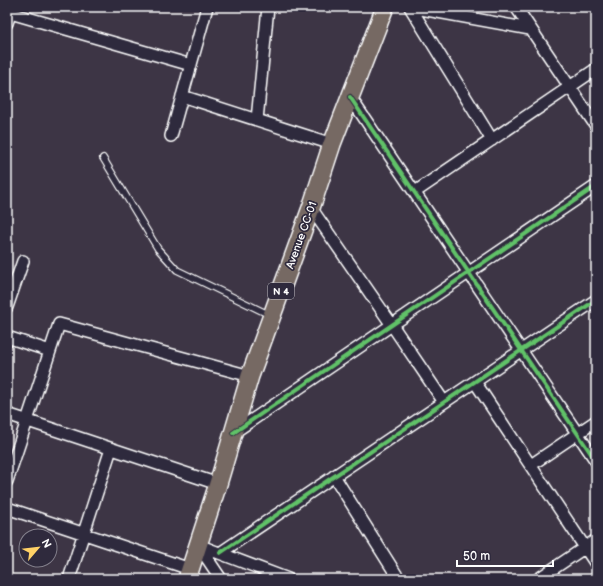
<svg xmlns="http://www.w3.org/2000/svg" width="603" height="586" font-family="'Balsamiq Sans',sans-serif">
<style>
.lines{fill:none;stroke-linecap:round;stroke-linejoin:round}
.service-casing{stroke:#fff;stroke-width:8}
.minor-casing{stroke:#fff;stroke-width:14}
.primary-casing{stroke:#fff;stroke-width:20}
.service{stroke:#2f2a3d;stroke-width:5.5}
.minor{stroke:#2f2a3d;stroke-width:11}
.primary{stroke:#766964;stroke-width:17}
.cycleway-casing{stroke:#2f2a3d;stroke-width:6}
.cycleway{stroke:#61c268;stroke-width:4}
.labels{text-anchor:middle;stroke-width:3.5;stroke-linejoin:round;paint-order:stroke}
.shield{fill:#2f2a3d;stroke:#c1bfc5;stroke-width:1}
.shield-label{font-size:10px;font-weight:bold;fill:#fff}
.street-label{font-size:11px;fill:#fff;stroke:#2f2a3d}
</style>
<rect width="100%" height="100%" fill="#3d3545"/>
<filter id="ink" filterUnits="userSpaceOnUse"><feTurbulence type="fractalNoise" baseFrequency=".025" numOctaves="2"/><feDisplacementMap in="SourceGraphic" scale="8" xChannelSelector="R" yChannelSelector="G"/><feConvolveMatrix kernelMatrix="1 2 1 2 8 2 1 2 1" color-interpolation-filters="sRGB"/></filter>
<g filter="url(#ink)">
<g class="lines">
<defs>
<path id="service" d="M 103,158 L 158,249 L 177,270 L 270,315"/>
<path id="minor" d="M 410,7 L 492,140
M 410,7 L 530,29
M 516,7 L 596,126
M 7,12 L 191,65
M 7,23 L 10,14
M 182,96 L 332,144
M 350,97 L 596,461
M 257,120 L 268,7
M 171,136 L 207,7
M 415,192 L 596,69
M 311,208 L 392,325 L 444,402
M 7,307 L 23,261
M 7,337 L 50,351
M 475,382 L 596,564
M 7,414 L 218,484
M 233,433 L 596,186
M 531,465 L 596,421
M 334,476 L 399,579
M 7,481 L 59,324 L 250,376
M 7,508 L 190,569
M 198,545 L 288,579
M 198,545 L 221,579
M 220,553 L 596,300
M 69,579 L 111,449
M 538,579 L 596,540"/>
<path id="primary" d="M 187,579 L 218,484 L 250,376 L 311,208 L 332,144 L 385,7"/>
</defs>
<use href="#service" class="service-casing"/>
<use href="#minor" class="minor-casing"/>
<use href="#primary" class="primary-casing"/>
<use href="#service" class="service"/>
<use href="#minor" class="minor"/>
<use href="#primary" class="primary"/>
<defs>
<path id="cycleway" d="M 350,97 L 596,461
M 233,433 L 596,186
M 220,553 L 596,300"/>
</defs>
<use href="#cycleway" class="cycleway-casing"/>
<use href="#cycleway" class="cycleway"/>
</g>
</g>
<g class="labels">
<rect class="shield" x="268" y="283" width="26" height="16" rx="3"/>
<g class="shield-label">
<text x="281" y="295">N 4</text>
</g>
<g class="street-label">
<text transform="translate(301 235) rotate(-70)" y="4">Avenue CC-01</text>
</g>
</g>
<rect width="603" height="586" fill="none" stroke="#2f2a3d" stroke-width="24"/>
<rect x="12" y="12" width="579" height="562" fill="none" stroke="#fff" stroke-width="1.5" filter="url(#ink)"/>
<g transform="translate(38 548) rotate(62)"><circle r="19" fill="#2f2a3d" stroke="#827f8b"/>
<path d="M0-3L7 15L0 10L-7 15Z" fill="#ffd166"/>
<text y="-6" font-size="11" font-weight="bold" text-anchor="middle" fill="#ffffff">N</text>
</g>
<path d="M457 560v6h96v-6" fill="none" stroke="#ffffff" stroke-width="2"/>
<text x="463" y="560" font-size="12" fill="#ffffff" stroke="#2f2a3d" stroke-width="3" paint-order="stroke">50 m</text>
</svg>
